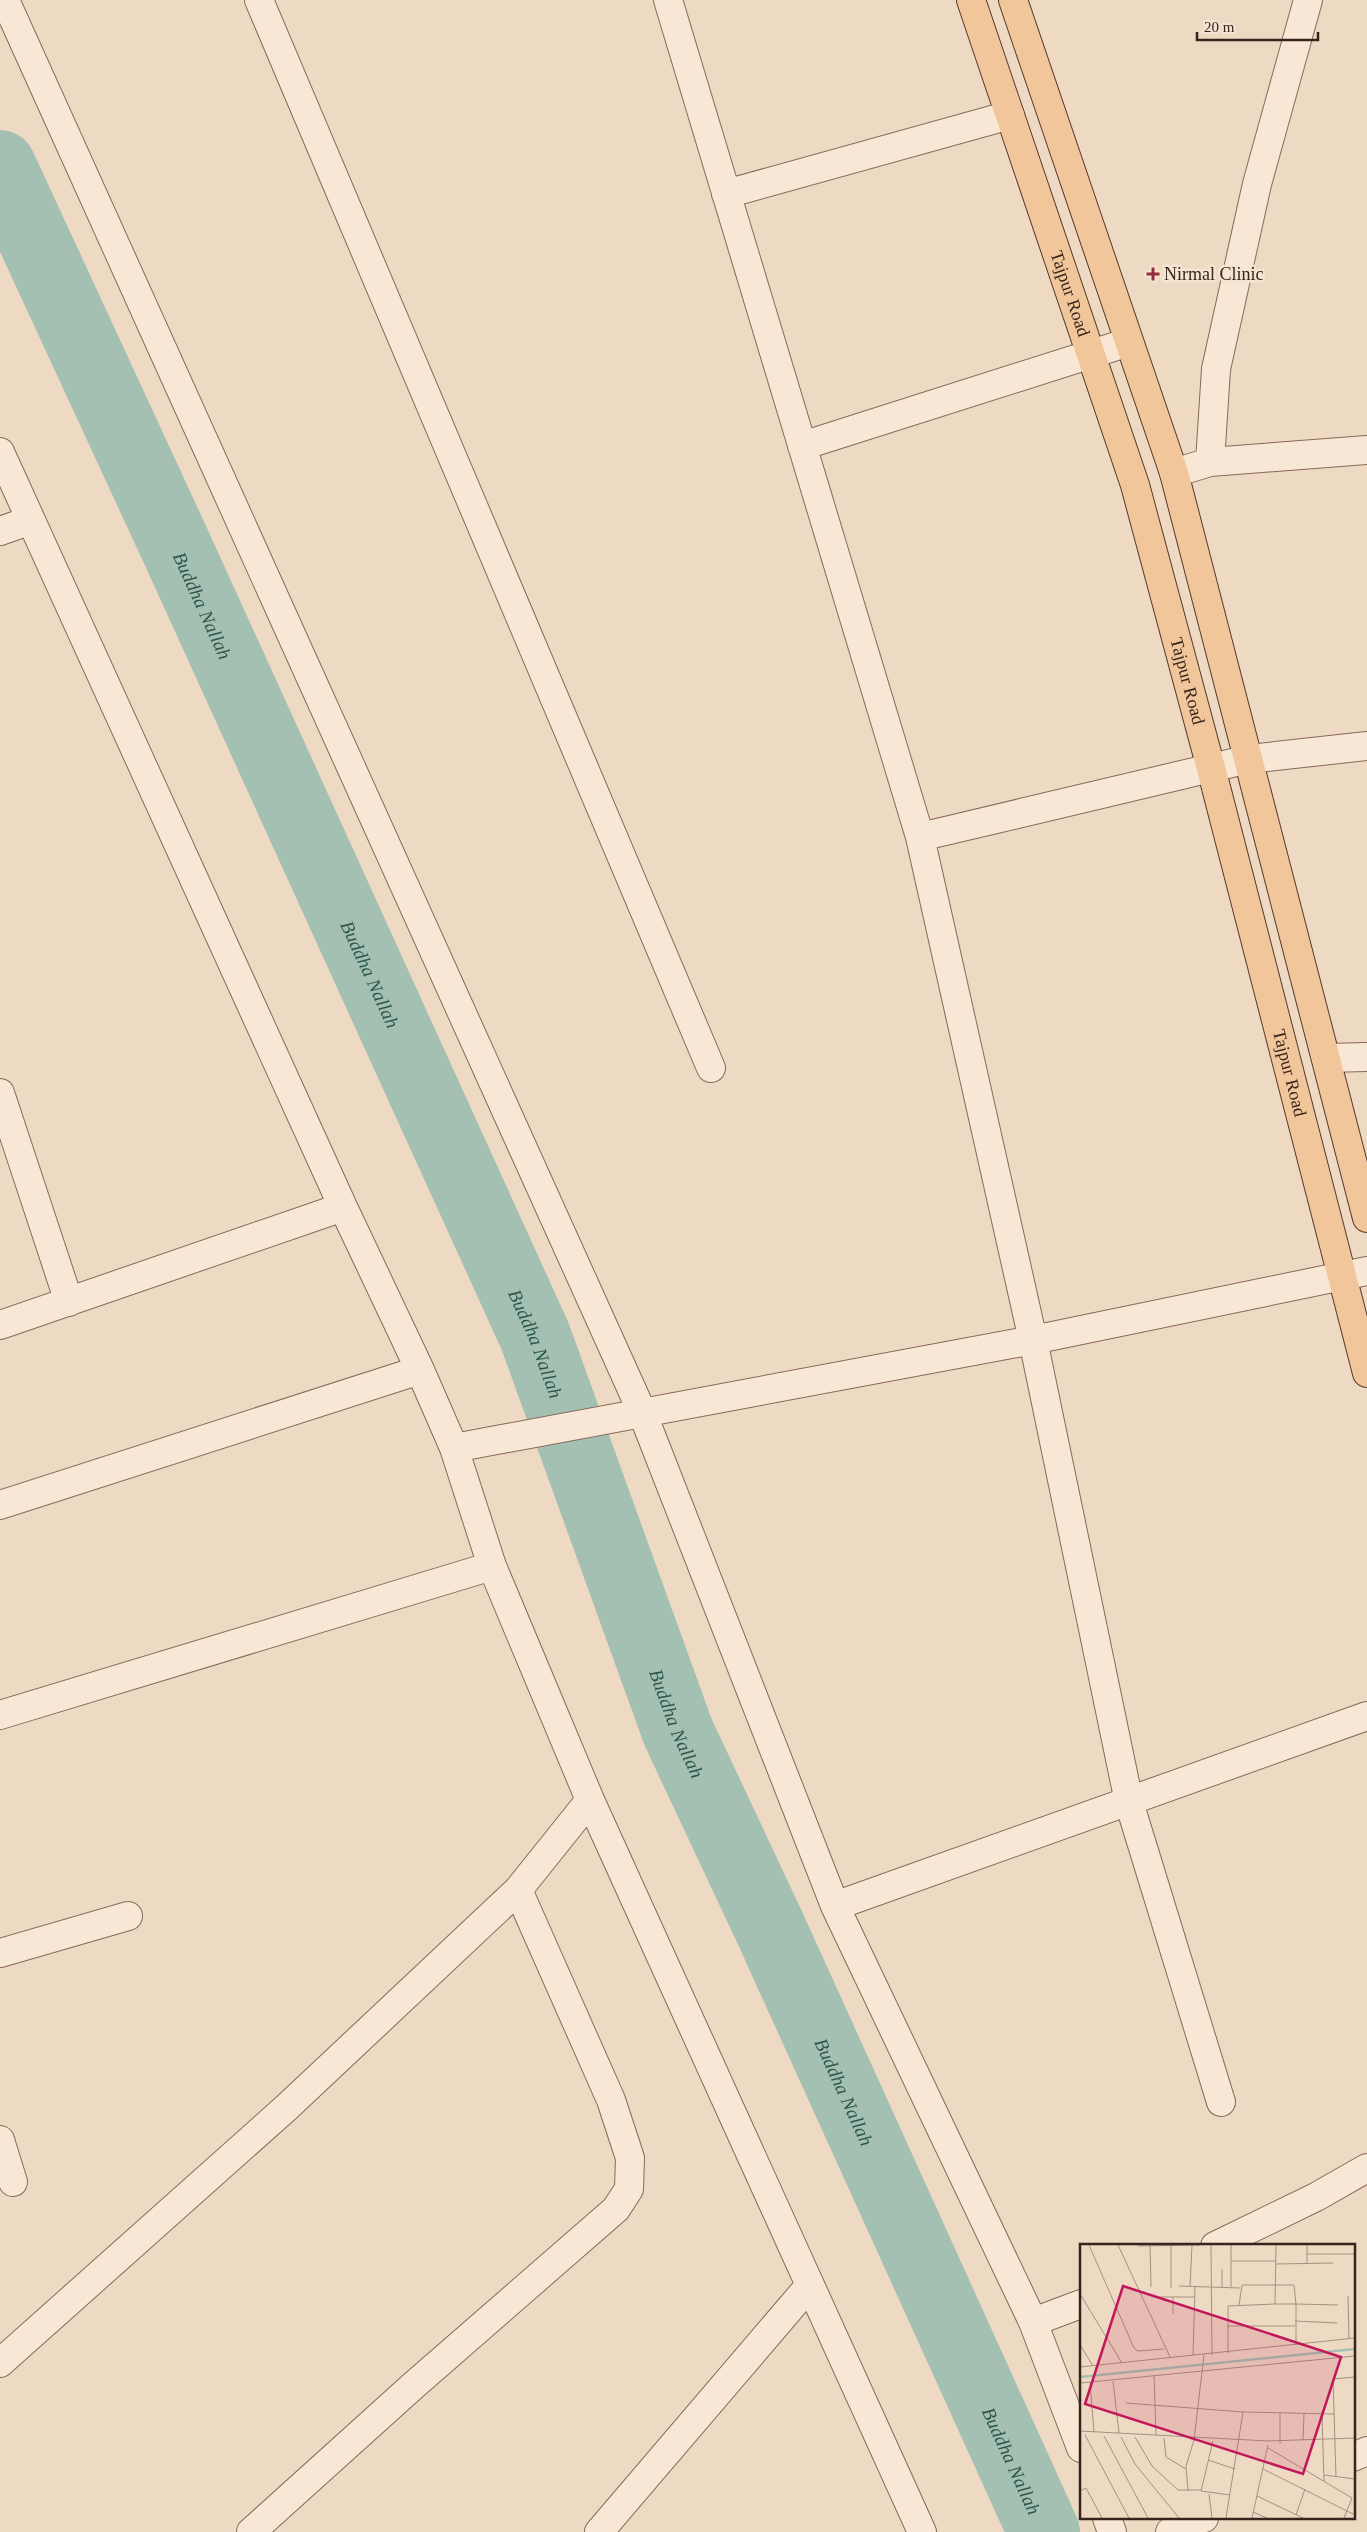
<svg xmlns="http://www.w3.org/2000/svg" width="1367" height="2532" font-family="'Times New Roman',serif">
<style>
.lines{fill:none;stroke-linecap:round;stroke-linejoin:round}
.river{stroke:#a4c0b3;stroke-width:72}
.minor-casing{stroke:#876959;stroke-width:30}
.major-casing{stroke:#55392e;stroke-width:30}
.minor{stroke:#f8e7d5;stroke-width:28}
.major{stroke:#f1c69a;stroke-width:28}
.poi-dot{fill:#962a3e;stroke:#f5e4d1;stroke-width:2}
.labels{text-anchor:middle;stroke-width:5;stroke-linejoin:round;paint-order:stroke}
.poi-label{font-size:18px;fill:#37251d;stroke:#f5e4d1;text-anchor:start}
.street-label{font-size:18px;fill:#37251d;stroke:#f5e4d1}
.water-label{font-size:19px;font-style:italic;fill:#2d574d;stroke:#f5e4d1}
.inset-river{fill:none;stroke:#a4c0b3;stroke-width:2.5}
.inset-road{fill:none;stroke:#a59180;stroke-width:1}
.view{fill:#c2185b;fill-opacity:0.15;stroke:#c2185b;stroke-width:2.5}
.inset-edge{fill:none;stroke:#37251d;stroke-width:2.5}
</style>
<rect width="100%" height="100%" fill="#eed9c2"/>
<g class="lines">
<path class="river" id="s1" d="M 0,166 L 177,549 L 535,1336 L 678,1732 L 770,1928 L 1044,2532"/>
<defs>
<path id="minor" d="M 5,0 L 642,1412 L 835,1906 L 1033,2322 L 1081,2448
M 259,0 L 711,1068
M 668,0 L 920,837 L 1033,1340 L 1129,1802 L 1221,2102
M 726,194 L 1010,115
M 802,446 L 1129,342
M 0,452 L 343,1207 L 420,1370 L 454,1448 L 492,1566 L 590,1800 L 922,2532
M 1210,462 L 1216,369 L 1257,184 L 1308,0
M 1174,473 L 1210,462 L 1367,450
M 0,531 L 31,520
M 920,837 L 1249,759 L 1367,746
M 1326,1058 L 1367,1057
M 0,1093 L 69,1302
M 0,1325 L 343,1207
M 454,1448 L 1033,1340 L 1367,1271
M 0,1505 L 420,1370
M 0,1715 L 492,1566
M 835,1906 L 1367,1716
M 0,1953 L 128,1916
M 0,2140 L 13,2182
M 1215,2246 L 1316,2197 L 1367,2168
M 1033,2322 L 1081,2304
M 0,2363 L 286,2108 L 518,1890 L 590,1800
M 1353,2457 L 1367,2451
M 1107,2518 L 1112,2532
M 251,2532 L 414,2385 L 616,2209 L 629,2189 L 630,2158 L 611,2100 L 518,1890
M 599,2532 L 810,2285
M 1170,2532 L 1204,2518"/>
<g id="major">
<path id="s2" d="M 971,0 L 1135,485 L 1211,768 L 1367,1373"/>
<path d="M 1013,0 L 1174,473 L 1367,1218"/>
</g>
</defs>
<use href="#minor" class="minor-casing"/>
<use href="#major" class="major-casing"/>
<use href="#minor" class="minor"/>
<use href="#major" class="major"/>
</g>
<path class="poi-dot" d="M1150.5 266.5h5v5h5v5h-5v5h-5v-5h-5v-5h5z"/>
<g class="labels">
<g class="poi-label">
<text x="1164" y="280">Nirmal Clinic</text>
</g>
<g class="street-label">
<text dy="6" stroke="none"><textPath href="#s2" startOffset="310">Tajpur Road</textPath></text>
<text dy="6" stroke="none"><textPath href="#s2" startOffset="715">Tajpur Road</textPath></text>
<text dy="6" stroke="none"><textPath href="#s2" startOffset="1120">Tajpur Road</textPath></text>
</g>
<g class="water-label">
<text dy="7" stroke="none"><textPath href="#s1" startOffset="484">Buddha Nallah</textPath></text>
<text dy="7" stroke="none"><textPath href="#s1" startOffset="889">Buddha Nallah</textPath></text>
<text dy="7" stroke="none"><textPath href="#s1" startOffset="1294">Buddha Nallah</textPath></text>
<text dy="7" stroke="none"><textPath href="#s1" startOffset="1699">Buddha Nallah</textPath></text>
<text dy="7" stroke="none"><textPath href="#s1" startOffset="2104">Buddha Nallah</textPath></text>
<text dy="7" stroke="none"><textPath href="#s1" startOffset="2509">Buddha Nallah</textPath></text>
</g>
</g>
<g transform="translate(1080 2244)">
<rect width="275" height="275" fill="#eed9c2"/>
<path class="inset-river" d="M 0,133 L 275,105"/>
<path class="inset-road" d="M 9,1 L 54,104 L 58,107 L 84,105M 38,1 L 90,113M 70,1 L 71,43M 131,1 L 132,111M 151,1 L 151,17 L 196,17M 196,1 L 195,60 L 216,60 L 216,101M 227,1 L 227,20M 58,2 L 120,1M 227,10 L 275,10M 151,17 L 151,43M 196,20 L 253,19M 142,25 L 142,43M 99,42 L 160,44M 110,43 L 112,1M 91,44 L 91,1M 0,50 L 42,119M 268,52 L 269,95M 73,53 L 114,53M 159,61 L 162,41 L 214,41 L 216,60 L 258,61M 93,70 L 93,53M 215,77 L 257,79M 147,82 L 215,82M 0,101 L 13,122M 148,109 L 148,62 L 195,60M 113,111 L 115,43M 0,123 L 275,94M 74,131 L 76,191M 33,137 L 39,189M 10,138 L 14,188M 0,139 L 275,112M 46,159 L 163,168 L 254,170M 242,170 L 244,237M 0,187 L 188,197 L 275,194M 5,191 L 49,274M 24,192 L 68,274M 41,193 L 55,220 L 99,274M 55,193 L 72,222 L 98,246 L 121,246M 84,194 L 86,213 L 106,225M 223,196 L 224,170M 133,197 L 121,247 L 150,251M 200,200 L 200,169M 188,204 L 272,254 L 264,274M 128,216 L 155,225M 183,225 L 275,271M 244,231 L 275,235M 256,233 L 253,135 L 275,133M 0,247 L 6,244 L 22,274M 108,247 L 106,222 L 114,196 L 124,111M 129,250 L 132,274M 177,252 L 223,274M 173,268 L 187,274M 216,271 L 225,245M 146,274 L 163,168M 172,274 L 188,201"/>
<path class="view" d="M 43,42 L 261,113 L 223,230 L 5,160 Z"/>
<rect width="275" height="275" class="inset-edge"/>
</g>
<path d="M1197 32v8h121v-8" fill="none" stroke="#37251d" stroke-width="2.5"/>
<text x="1204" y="32" font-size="15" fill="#37251d" stroke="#f5e4d1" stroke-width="4" paint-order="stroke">20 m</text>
</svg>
